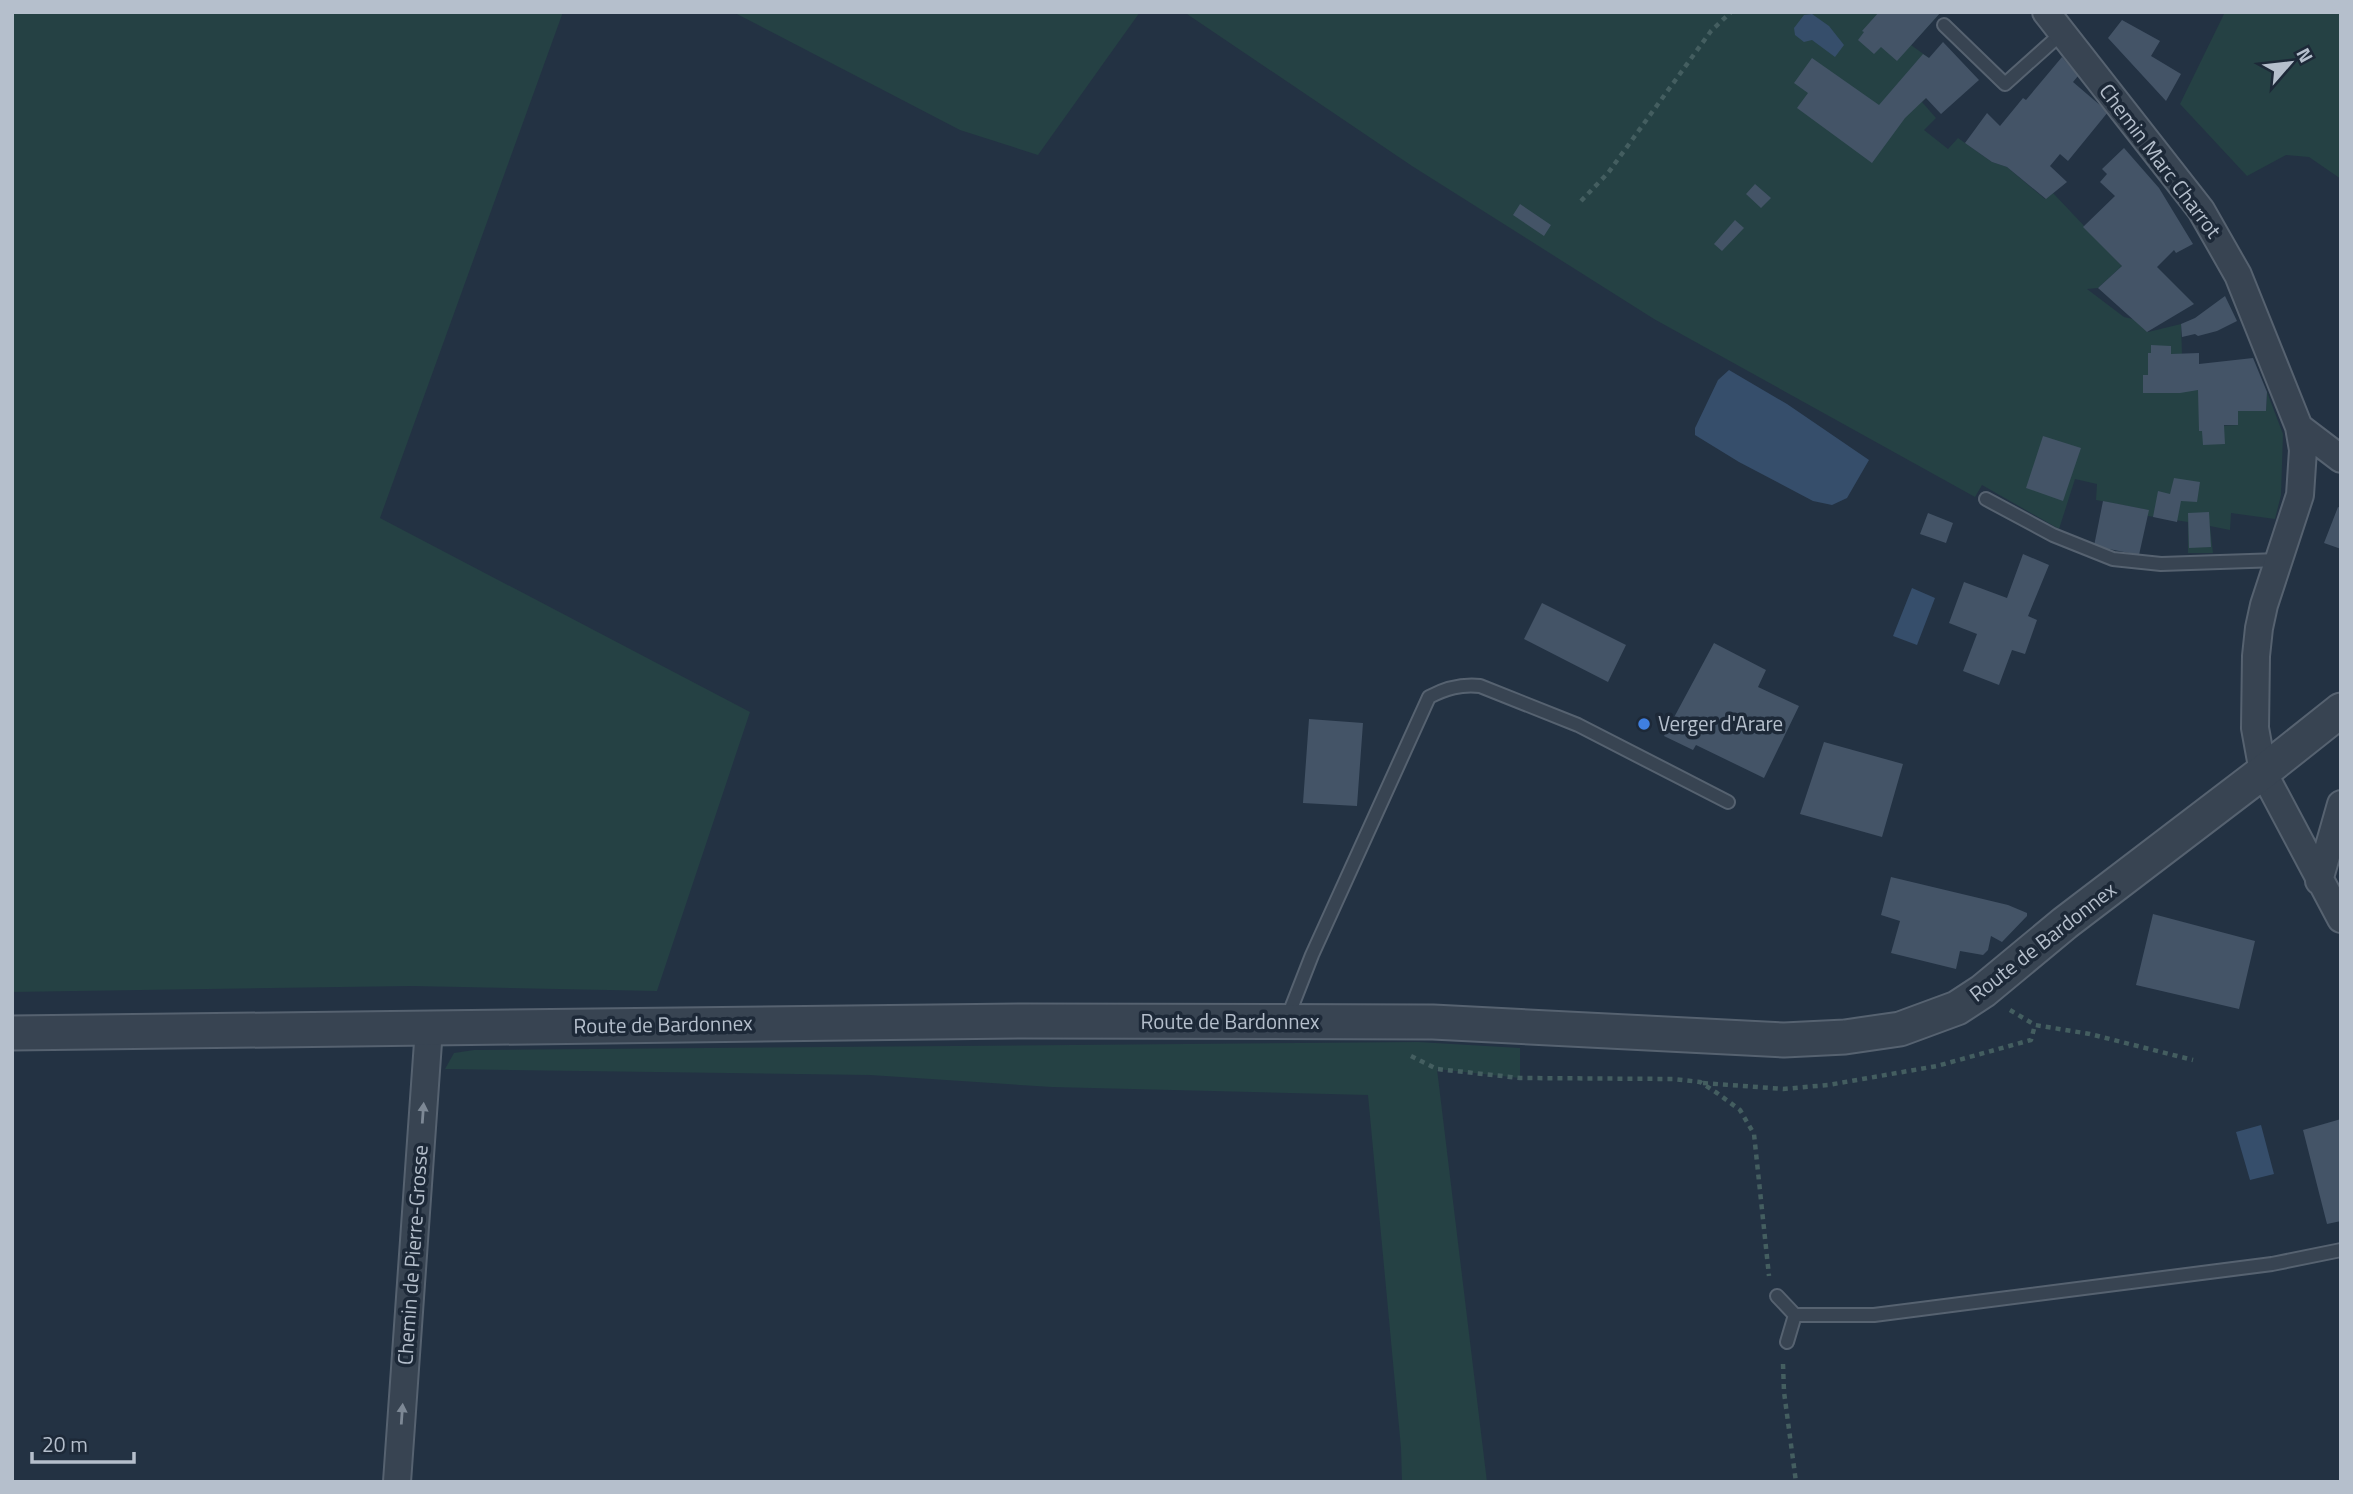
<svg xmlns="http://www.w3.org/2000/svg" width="2353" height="1494" font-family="'Titillium Web',sans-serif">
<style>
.green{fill:#254144}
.water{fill:#364e6b}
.building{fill:#445467}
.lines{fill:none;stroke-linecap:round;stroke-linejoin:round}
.service-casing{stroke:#566270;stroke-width:16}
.minor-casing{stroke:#566270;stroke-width:30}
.tertiary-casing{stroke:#566270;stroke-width:37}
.path{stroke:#445e60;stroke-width:4.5;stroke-dasharray:5 5;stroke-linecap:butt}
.service{stroke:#384452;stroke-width:12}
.minor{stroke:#384452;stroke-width:26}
.tertiary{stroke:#384452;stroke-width:33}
.oneway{fill:#7d8895}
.shop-dot{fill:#3f7fe0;stroke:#1d2938;stroke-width:2.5}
.labels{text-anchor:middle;stroke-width:7;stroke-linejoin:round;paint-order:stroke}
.street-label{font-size:21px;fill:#b5bfcc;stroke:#1d2938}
.poi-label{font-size:21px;fill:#b5bfcc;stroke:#1d2938;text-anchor:start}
</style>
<rect width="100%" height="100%" fill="#233243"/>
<path class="green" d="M 12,12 L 563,12 L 380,518 L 750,712 L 657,991 L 412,986 L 12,992 Z
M 733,12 L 1140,12 L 1038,155 L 960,130 Z
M 1184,12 L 1941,12 L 1911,45 L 1929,58 L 1947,79 L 1922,102 L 1936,118 L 1924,130 L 1948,149 L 1958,138 L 1992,162 L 2007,167 L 2045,199 L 2053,193 L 2122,266 L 2098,288 L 2087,289 L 2124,317 L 2133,319 L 2148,332 L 2181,324 L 2182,354 L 2218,426 L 2238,425 L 2238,411 L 2266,411 L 2267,392 L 2283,434 L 2281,495 L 2275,519 L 2231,513 L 2230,530 L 2210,526 L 2213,553 L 2188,553 L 2188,522 L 2148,516 L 2148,510 L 2096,500 L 2097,484 L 2075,479 L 2059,529 L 1982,485 L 1975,497 L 1654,319 L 1412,166 Z
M 2225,12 L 2341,12 L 2341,179 L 2309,157 L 2286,155 L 2247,176 L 2180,104 Z
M 1418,1042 L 1520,1048 L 1520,1078 L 1437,1069 L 1487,1482 L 1402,1482 L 1401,1448 L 1368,1095 L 1052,1087 L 870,1075 L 445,1069 L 454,1053 L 474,1050 Z"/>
<path class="water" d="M 1812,14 L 1829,26 L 1844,45 L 1835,57 L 1812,40 L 1804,42 L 1795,35 L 1794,28 L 1804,15 Z
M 1729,370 L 1787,404 L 1869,460 L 1847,498 L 1832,505 L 1813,501 L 1739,462 L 1695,435 L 1695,428 L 1718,380 Z
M 1912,588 L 1935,598 L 1917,645 L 1893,636 Z
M 2261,1125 L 2274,1174 L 2250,1180 L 2236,1132 Z"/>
<path class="building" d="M 1879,12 L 1941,12 L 1897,61 L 1881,47 L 1874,54 L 1858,40 L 1864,32 L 1862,31 Z
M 2122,20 L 2160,41 L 2151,56 L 2181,74 L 2166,101 L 2108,38 Z
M 1943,42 L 1979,80 L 1941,114 L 1926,98 L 1905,118 L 1872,163 L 1797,108 L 1808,93 L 1794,83 L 1812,58 L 1879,105 L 1923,54 L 1929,58 Z
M 2062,57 L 2078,76 L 2073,82 L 2108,112 L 2068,161 L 2060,154 L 2050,166 L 2067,182 L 2046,199 L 2007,167 L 1992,162 L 1965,143 L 1987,113 L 2000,126 L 2023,98 L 2026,100 Z
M 2124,148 L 2159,188 L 2193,244 L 2176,253 L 2174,250 L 2157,267 L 2194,304 L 2147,332 L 2098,288 L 2122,266 L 2083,227 L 2115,196 L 2100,182 L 2107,174 L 2102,169 Z
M 1755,184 L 1771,198 L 1761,208 L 1746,194 Z
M 1520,204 L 1551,225 L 1544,236 L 1513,215 Z
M 1735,220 L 1744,228 L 1722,251 L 1714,244 Z
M 2225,296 L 2237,321 L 2217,331 L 2198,336 L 2195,334 L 2182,337 L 2181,324 L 2195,318 Z
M 2151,345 L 2171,346 L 2171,354 L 2199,353 L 2199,364 L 2253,358 L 2267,392 L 2266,411 L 2238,411 L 2238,425 L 2224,425 L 2225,444 L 2203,445 L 2202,431 L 2199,431 L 2198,390 L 2180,393 L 2143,393 L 2143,375 L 2148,375 L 2148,353 L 2151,353 Z
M 2043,436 L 2081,448 L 2063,501 L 2026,488 Z
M 2174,478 L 2200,482 L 2197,502 L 2181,501 L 2177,522 L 2153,517 L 2158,491 L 2170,494 Z
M 2103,501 L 2149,510 L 2139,555 L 2094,546 Z
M 2338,507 L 2341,508 L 2341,549 L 2324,543 Z
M 2209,512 L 2211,547 L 2189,548 L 2188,513 Z
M 1928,513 L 1953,523 L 1946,543 L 1920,534 Z
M 2023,554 L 2049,565 L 2028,616 L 2037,620 L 2025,654 L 2012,650 L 1999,685 L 1963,671 L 1977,634 L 1949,623 L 1964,582 L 2007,598 Z
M 1542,603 L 1626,645 L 1608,682 L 1524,639 Z
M 1714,643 L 1766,670 L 1758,687 L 1799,706 L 1764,778 L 1696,745 L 1693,750 L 1664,736 Z
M 1309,719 L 1363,723 L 1357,806 L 1303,803 Z
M 1824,742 L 1903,764 L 1882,837 L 1800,814 Z
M 1891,877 L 2008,905 L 2027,913 L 2027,916 L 2002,942 L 1991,936 L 1988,950 L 1983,955 L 1960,951 L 1956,969 L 1891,953 L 1900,921 L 1881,915 Z
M 2153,914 L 2255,941 L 2239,1009 L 2136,985 Z
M 2341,1119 L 2341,1221 L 2327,1224 L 2303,1130 Z"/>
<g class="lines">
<defs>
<path id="service" d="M 1944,25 L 2005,84 L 2062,33
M 1986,499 L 2053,535 L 2113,559 L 2161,564 L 2279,560
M 1287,1019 L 1312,955 L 1429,697 C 1446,688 1461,684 1480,686 L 1578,725 L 1728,802
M 1777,1296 L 1795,1315 L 1874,1315 L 2272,1264 L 2341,1250
M 1787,1342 L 1795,1315"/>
<path id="minor" d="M 2046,12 L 2201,210 L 2238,275 L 2299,427 L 2341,459
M 2299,427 L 2303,450 L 2300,495 L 2264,605 L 2259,628 L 2256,656 L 2255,728 L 2263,772 L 2341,919
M 2319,881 L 2341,804
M 397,1482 L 429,1028"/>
<path id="tertiary" d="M 12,1033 L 1025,1021 L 1433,1022 L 1784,1040 L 1845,1037 L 1900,1029 L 1957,1008 L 1983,991 L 2065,923 L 2263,772 L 2341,710"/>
</defs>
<use href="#service" class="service-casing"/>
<use href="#minor" class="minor-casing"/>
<use href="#tertiary" class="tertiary-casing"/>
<path class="path" d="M 1581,201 L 1608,173 L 1711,31 L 1731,12
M 2010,1010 L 2035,1025 L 2090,1034 L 2193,1060
M 1411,1056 L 1437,1069 L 1520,1078 L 1674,1079 L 1700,1082 L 1717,1093 L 1740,1110 L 1754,1134 L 1769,1276
M 1703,1083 L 1783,1089 L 1828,1085 L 1937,1066 L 2031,1040 L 2035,1025
M 1783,1364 L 1784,1392 L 1796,1482"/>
<use href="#service" class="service"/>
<use href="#minor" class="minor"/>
<use href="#tertiary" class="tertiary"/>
</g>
<defs><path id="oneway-solid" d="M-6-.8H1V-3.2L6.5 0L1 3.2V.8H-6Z" transform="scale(1.75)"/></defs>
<g class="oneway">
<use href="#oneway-solid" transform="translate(423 1113) rotate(-86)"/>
<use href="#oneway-solid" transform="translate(402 1414) rotate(-86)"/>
</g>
<circle class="shop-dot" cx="1644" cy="724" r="7"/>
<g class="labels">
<g class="street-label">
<text transform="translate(2160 161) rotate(53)" y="7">Chemin Marc Charrot</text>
<text transform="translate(2043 942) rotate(-38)" y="7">Route de Bardonnex</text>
<text x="1230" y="1029">Route de Bardonnex</text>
<text transform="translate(663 1025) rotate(-1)" y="7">Route de Bardonnex</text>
<text transform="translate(413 1255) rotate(-86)" y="7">Chemin de Pierre-Grosse</text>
</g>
<g class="poi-label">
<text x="1658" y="731">Verger d'Arare</text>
</g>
</g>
<rect width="2353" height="1494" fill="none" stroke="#b5bfcc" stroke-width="28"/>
<g transform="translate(2290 63) rotate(62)" stroke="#1d2938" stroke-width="5" paint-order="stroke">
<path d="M0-5L12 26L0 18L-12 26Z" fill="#b5bfcc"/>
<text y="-10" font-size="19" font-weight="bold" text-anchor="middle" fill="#b5bfcc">N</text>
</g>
<path d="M32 1452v10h102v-10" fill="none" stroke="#b5bfcc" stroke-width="3.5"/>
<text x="42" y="1452" font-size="21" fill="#b5bfcc" stroke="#1d2938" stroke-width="5" paint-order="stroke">20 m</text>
</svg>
